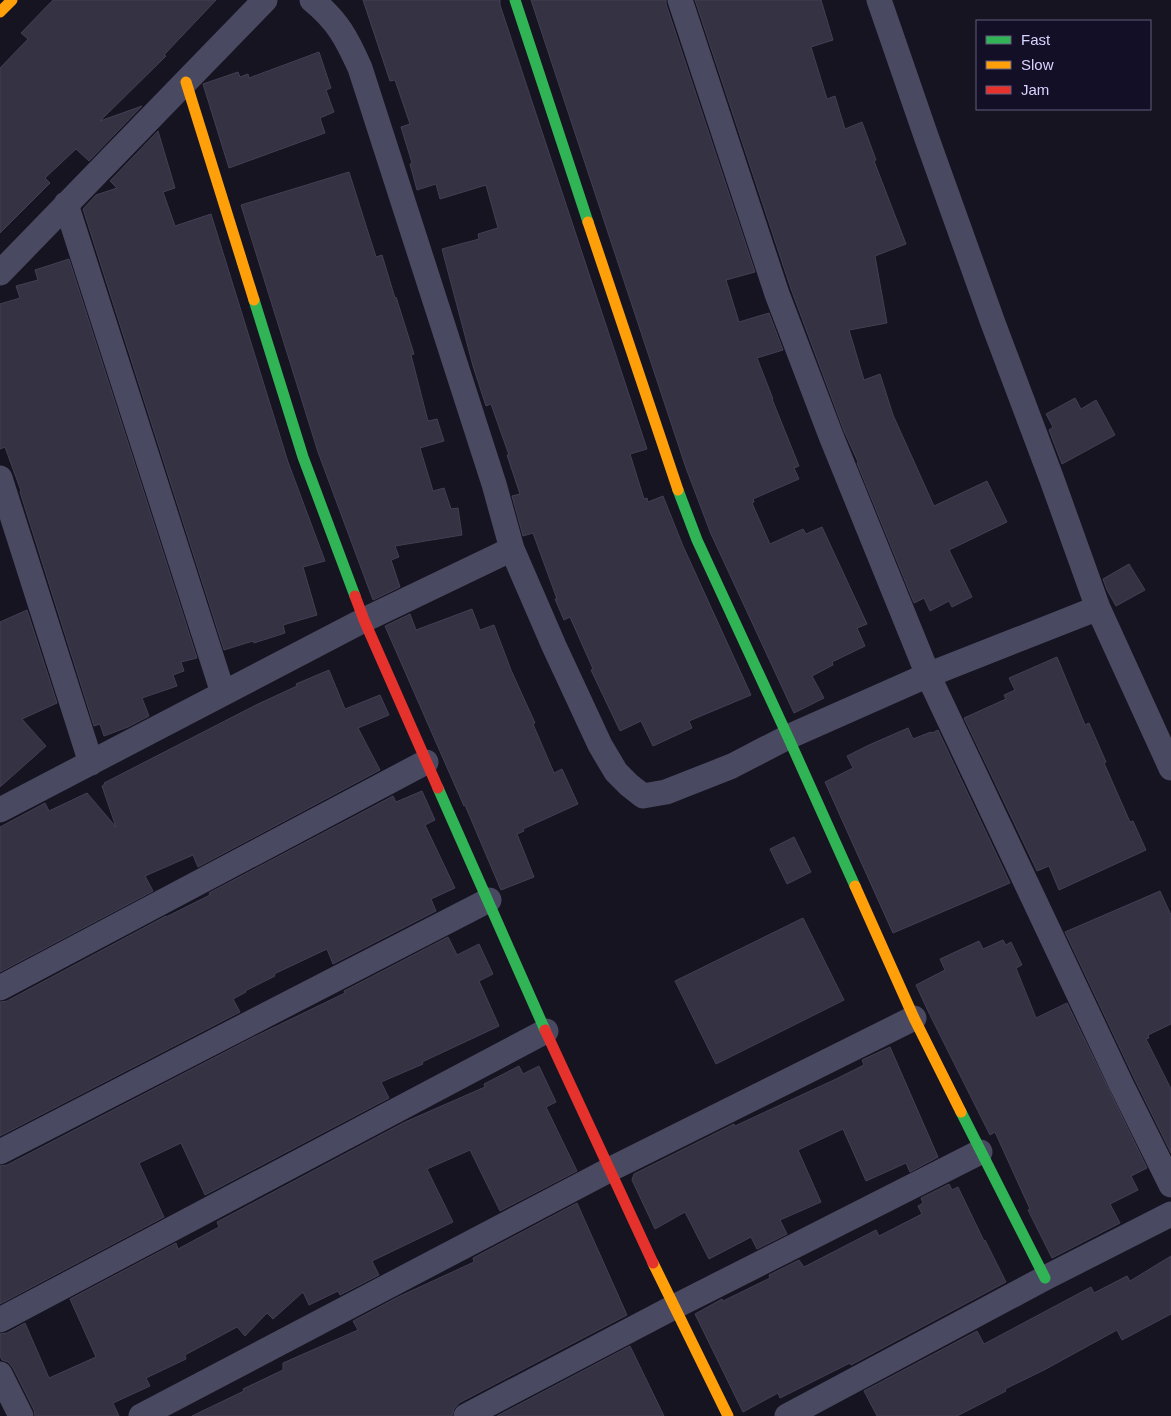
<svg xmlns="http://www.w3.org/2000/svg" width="1171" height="1416" font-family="Helvetica,sans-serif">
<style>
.building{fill:#343243;stroke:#433f54}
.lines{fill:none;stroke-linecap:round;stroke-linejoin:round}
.street{stroke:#4a4962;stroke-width:25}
.fast{stroke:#30b455;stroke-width:11}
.slow{stroke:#ff9f0a;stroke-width:11}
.jam{stroke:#e5322d;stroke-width:11}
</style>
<rect width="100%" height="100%" fill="#161421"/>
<path class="building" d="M 53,0 L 216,0 L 164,55 L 166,56 L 100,121 L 142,106 L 89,161 L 76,149 L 45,178 L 50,183 L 0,233 L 0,68 L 28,39 L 21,33 Z
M 363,0 L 500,0 L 500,5 L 647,449 L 630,454 L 644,499 L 647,498 L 648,502 L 663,496 L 683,546 L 751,695 L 689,721 L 692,728 L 653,746 L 641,721 L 620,731 L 591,670 L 593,669 L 570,617 L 564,620 L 555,599 L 557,599 L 533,533 L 523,536 L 512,496 L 520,494 L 507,455 L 509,455 L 491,404 L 486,406 L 473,366 L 442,249 L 479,239 L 478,234 L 498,228 L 486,185 L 440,199 L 436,184 L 417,190 L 410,164 L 412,163 L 401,127 L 410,124 L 395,80 L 390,81 Z
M 531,0 L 666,0 L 666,4 L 755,272 L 726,280 L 739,322 L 769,313 L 783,350 L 757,358 L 773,399 L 772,399 L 799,466 L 794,468 L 799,479 L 753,499 L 754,502 L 752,503 L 770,544 L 803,529 L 806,534 L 822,527 L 867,624 L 857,628 L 865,646 L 832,662 L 833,665 L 812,676 L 824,698 L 794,713 L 711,534 L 686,468 Z
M 695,0 L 821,0 L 833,40 L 811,47 L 827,99 L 835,96 L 845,129 L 862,122 L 876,160 L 874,161 L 906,244 L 875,256 L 887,323 L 849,330 L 864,380 L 880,374 L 893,415 L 934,506 L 987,481 L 1007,522 L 949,550 L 972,597 L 952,607 L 949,601 L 930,611 L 924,598 L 914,603 L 857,463 L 858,462 L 844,431 L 791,289 Z
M 319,52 L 331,88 L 326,90 L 334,112 L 320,118 L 325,133 L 229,168 L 203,84 L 238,72 L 240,77 L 248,74 L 249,78 Z
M 158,131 L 175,188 L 163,192 L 175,226 L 211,214 L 288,462 L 325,561 L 303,567 L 317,615 L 283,625 L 285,633 L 254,643 L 253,641 L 224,650 L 83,209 L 96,195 L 117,188 L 110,181 Z
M 349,172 L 376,257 L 382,255 L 395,298 L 396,297 L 414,354 L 411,355 L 428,421 L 437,419 L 444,441 L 420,448 L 433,491 L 444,488 L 451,509 L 458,508 L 462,535 L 395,546 L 399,557 L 391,560 L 400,587 L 373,600 L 318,452 L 241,205 Z
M 69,259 L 197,658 L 181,662 L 184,671 L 173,675 L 177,686 L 142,698 L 149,716 L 128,727 L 104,736 L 100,724 L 94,726 L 20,492 L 21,491 L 5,447 L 0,449 L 0,304 L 20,298 L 16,286 L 38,280 L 35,270 Z
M 1075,398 L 1081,409 L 1096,400 L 1115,435 L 1062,464 L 1049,430 L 1053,427 L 1046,414 Z
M 1129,564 L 1145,590 L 1116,606 L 1107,590 L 1103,579 Z
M 472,609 L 480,630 L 494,625 L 511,670 L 535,723 L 533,724 L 554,773 L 562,769 L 578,804 L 523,829 L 524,831 L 517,834 L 534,877 L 501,890 L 465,805 L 464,806 L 385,626 L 410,614 L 416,630 Z
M 27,610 L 57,703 L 22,719 L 46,746 L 0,787 L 0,622 Z
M 1057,657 L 1085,725 L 1089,723 L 1106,762 L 1104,763 L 1130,822 L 1133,821 L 1146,850 L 1059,890 L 1049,866 L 1037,871 L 964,718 L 1006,699 L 1004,695 L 1015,690 L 1009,678 Z
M 329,670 L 345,709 L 380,695 L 389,715 L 358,728 L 380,770 L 198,867 L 193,855 L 145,876 L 153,891 L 0,972 L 0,827 L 45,803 L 49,811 L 87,793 L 116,827 L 102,786 L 105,784 L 104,783 L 256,705 L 297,686 L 296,684 Z
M 908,728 L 913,739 L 931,732 L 932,733 L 938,730 L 1010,883 L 893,933 L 825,782 L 853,768 L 847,756 L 869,745 Z
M 422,791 L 435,820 L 425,825 L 455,888 L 431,899 L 436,911 L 333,964 L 327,949 L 274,974 L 275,976 L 245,991 L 246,992 L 233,999 L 240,1012 L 0,1136 L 0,1002 L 7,1001 L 166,916 L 166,917 L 210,895 L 209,893 L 393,796 L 396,802 Z
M 794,837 L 811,872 L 787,884 L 770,849 Z
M 1160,891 L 1171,915 L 1171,1024 L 1148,1035 L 1149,1038 L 1146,1039 L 1171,1089 L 1171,1153 L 1134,1078 L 1065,932 Z
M 803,918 L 844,1000 L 716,1064 L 675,981 Z
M 448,937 L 457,955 L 479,944 L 493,974 L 479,981 L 499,1026 L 422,1062 L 423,1064 L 381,1082 L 389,1098 L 205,1195 L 181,1143 L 139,1163 L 164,1217 L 0,1304 L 0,1166 L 7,1165 L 254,1037 L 345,993 L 344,991 Z
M 1003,940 L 1006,945 L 1011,942 L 1022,965 L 1016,968 L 1036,1018 L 1067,1003 L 1147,1168 L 1131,1176 L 1138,1190 L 1110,1204 L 1120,1223 L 1052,1258 L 1028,1210 L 1030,1209 L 995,1132 L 990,1135 L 928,1011 L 916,985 L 945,970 L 940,959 L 979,941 L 983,949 Z
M 890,1047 L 938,1157 L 910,1172 L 906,1163 L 866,1181 L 843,1129 L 798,1150 L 821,1202 L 780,1220 L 787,1234 L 757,1249 L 751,1237 L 709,1259 L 685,1212 L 655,1229 L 632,1180 L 634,1174 L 734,1124 L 735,1126 L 836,1079 L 864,1065 L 862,1060 Z
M 519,1066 L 523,1074 L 539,1066 L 556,1102 L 546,1107 L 577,1171 L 500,1211 L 470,1150 L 427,1169 L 453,1222 L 372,1261 L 379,1275 L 340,1295 L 338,1291 L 309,1305 L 303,1292 L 273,1319 L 267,1313 L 245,1336 L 237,1327 L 185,1355 L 186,1359 L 146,1378 L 150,1386 L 113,1403 L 119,1416 L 35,1416 L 34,1410 L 13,1368 L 8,1362 L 2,1360 L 0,1356 L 0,1334 L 7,1333 L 25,1323 L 49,1378 L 96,1357 L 70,1299 L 176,1243 L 178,1249 L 219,1227 L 217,1222 L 405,1122 L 485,1087 L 484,1084 Z
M 949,1184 L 952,1190 L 958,1187 L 984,1241 L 985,1240 L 1006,1282 L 851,1365 L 850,1363 L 780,1398 L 778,1393 L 743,1412 L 695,1314 L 722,1299 L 723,1301 L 770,1278 L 769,1275 L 799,1260 L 804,1267 L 876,1230 L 879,1236 L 922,1214 L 918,1206 L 923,1203 L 921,1198 Z
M 577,1203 L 627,1315 L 459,1403 L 454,1409 L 452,1416 L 192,1416 L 244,1391 L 243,1389 L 283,1370 L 283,1363 L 358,1330 L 353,1321 L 398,1297 L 474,1262 L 473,1258 Z
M 1171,1256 L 1171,1314 L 1122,1340 L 1117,1330 L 1044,1370 L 1005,1389 L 1006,1391 L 957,1416 L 877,1416 L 864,1391 L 977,1331 L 984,1344 L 1091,1287 L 1094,1293 L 1127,1276 L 1130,1281 Z
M 630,1346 L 664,1416 L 497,1416 Z"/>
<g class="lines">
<path class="street" d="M 312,0 C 338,21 347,39 360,68 L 494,484 L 512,549 L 554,646 L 600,745 L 616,772 L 629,785 L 643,796 L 666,792 L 732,766 L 788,737 L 928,675 L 1098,608
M 680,0 L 777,294 L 831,436 L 928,675 L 1121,1084 L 1171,1185
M 879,0 L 926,136 L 993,323 L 1051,477 L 1098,608 L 1171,768
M 66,204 L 223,693
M 0,273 L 265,0
M 0,478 L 91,763
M 0,810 L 364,620 L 512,549
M 0,988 L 426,762
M 0,1152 L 489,900
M 0,1320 L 546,1031
M 0,1374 L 21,1416
M 141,1416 L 611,1169 L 914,1018
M 466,1416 L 674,1307 L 980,1152
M 787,1416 L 1045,1278 L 1171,1214"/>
<path class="fast" d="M 515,0 L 588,222
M 254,300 L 303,457 L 355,596
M 678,490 L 697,540 L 788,737 L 855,886
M 438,788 L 545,1030
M 961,1112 L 1045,1278"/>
<path class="slow" d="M 0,12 L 12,0
M 186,82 L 254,300
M 588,222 L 678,490
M 855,886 L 914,1018 L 961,1112
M 653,1263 L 728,1416"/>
<path class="jam" d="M 355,596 L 364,620 L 438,788
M 545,1030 L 653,1263"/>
</g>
<rect x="976" y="20" width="175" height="90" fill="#130f26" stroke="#625e7d"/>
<rect x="986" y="36" width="25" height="8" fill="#30b455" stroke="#625e7d"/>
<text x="1021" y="45" font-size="15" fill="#d9d4ff">Fast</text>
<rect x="986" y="61" width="25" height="8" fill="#ff9f0a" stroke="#625e7d"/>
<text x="1021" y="70" font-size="15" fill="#d9d4ff">Slow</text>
<rect x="986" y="86" width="25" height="8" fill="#e5322d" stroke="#625e7d"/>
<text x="1021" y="95" font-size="15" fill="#d9d4ff">Jam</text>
</svg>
